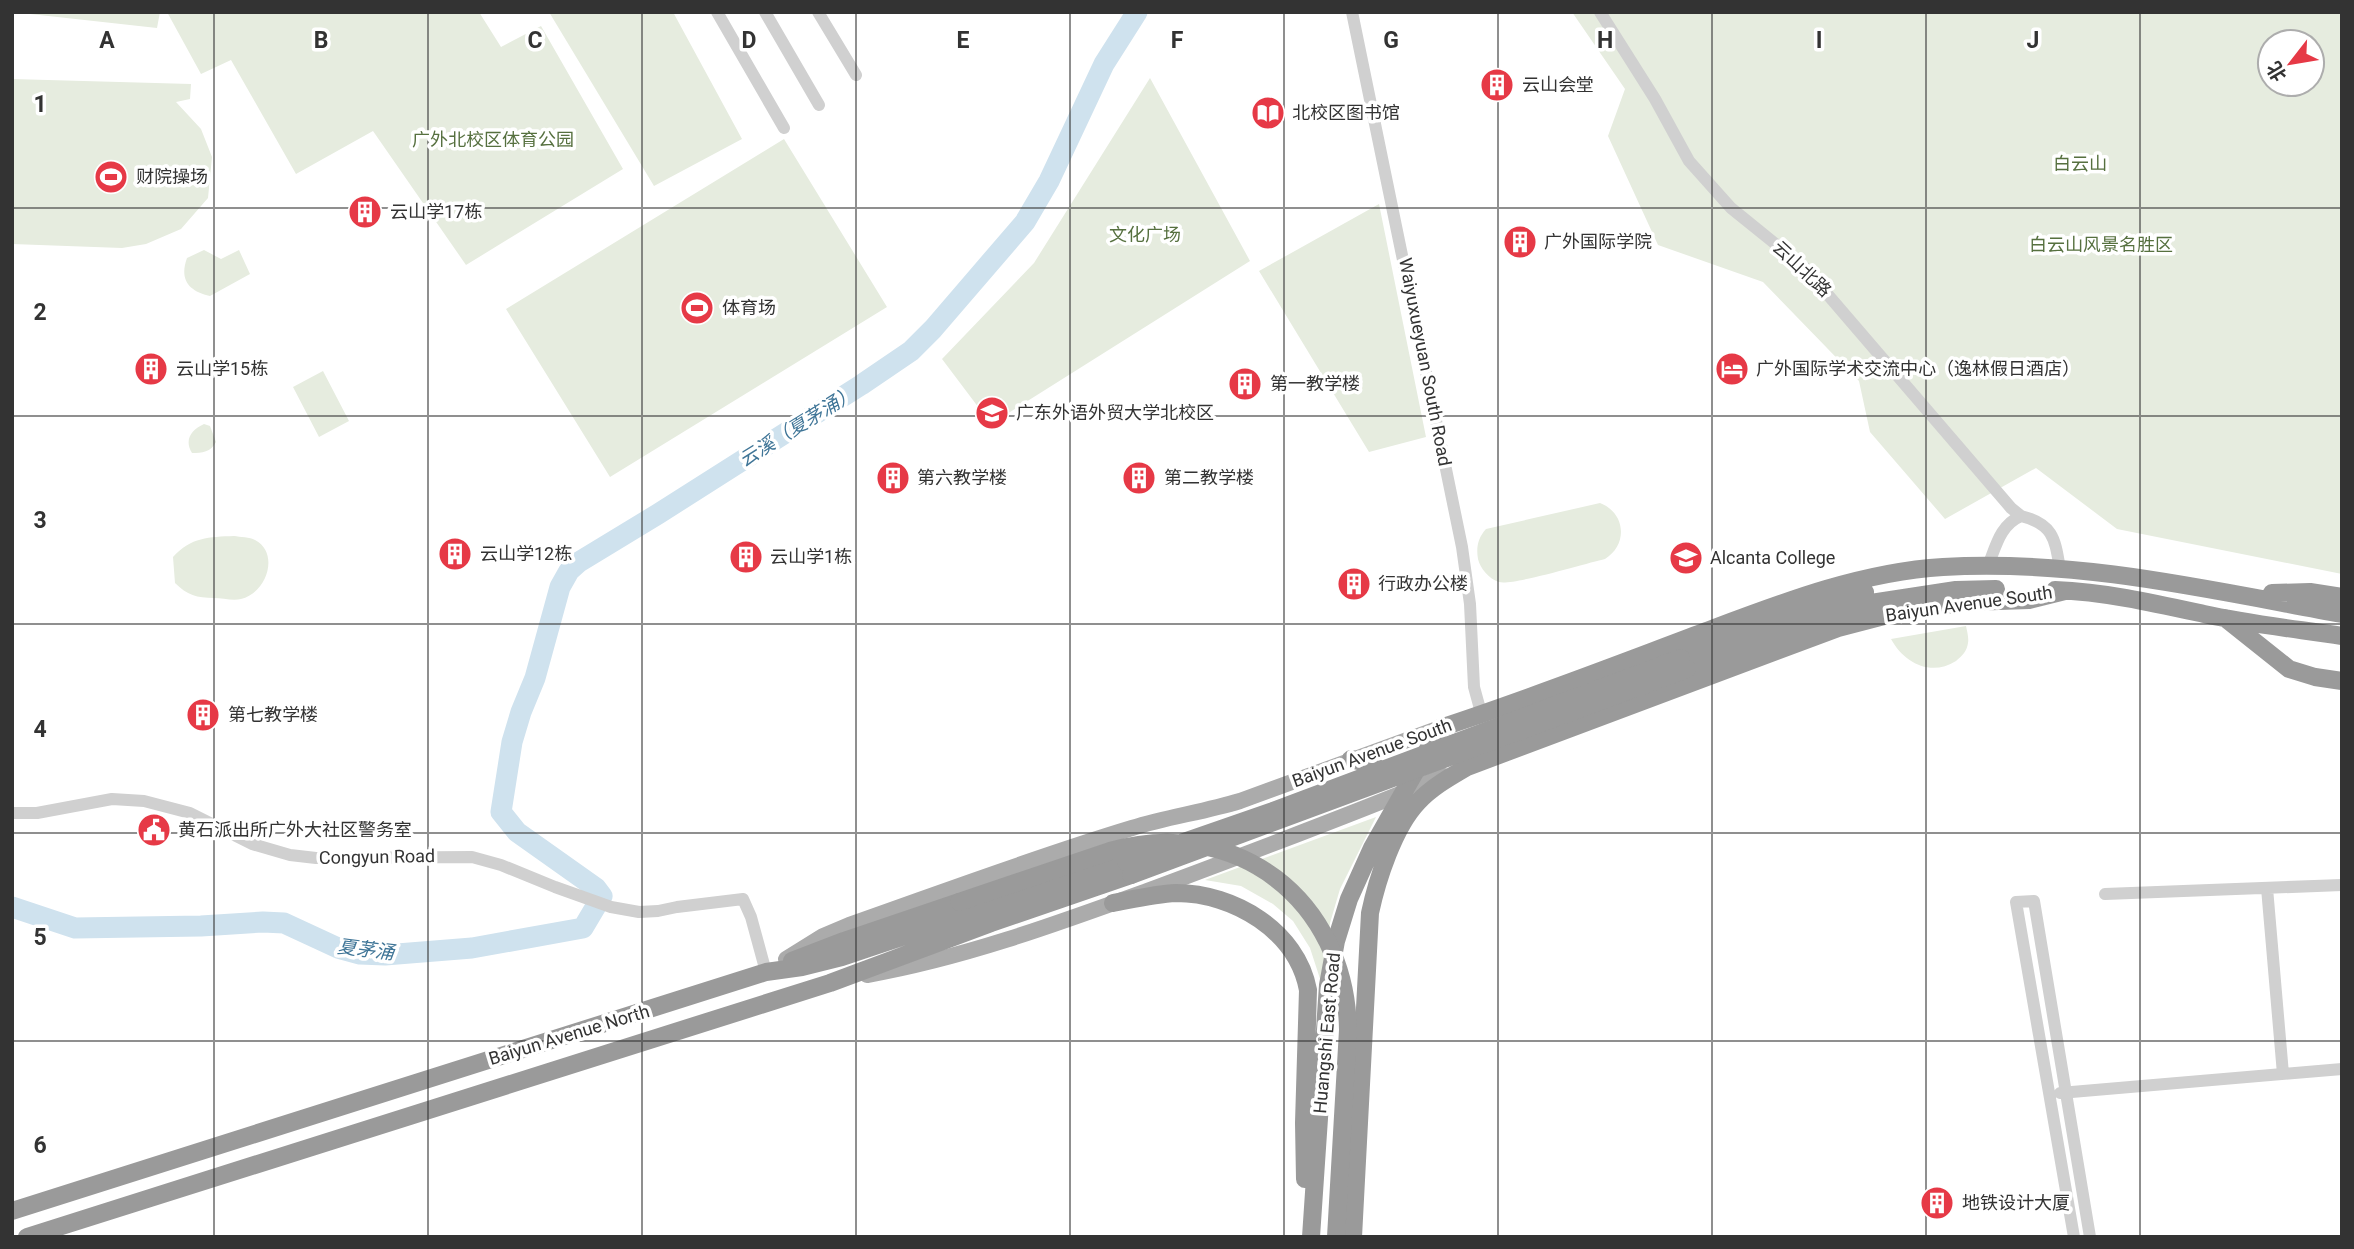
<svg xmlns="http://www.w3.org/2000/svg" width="2354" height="1249" font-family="Roboto,'Noto Sans SC',sans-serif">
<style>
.green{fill:#e6ecdf;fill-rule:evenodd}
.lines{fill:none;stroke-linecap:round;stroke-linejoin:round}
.river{stroke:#cfe2ee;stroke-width:21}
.minor{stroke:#d0d0d0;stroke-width:12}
.major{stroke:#ababab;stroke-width:16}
.highway{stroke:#9a9a9a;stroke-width:18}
.highway-bridge{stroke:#9a9a9a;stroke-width:18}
.grid{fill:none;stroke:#333;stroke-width:2;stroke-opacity:0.55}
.labels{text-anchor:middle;stroke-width:7;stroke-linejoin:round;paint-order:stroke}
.poi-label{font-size:18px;fill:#333;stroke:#fff;text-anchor:start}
.park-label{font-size:18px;fill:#56703f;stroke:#fff}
.street-label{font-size:18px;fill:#333;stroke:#fff}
.water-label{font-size:19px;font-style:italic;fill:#3f7597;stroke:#fff}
.grid-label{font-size:23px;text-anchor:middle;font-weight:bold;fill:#333;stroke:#fff;stroke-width:7;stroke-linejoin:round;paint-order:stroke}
</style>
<rect width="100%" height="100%" fill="#fff"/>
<path class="green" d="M 12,12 L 160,12 L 157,28 Z
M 167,12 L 479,12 L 501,47 L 541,26 L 623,169 L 466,265 L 373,131 L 296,174 L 231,60 L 201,74 Z
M 549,12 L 673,12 L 742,139 L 654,186 Z
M 1572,12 L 2342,12 L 2342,574 L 2117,529 L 2036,468 L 1945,519 L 1870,432 L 1859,381 L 1763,282 L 1658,245 L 1608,136 L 1625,89 ZM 2270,42 L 2312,42 L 2312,84 L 2270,84 Z
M 1150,78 L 1250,261 L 991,424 L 942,359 L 1034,263 Z
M 12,79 L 191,84 L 190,99 L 176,102 L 201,129 L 212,157 L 208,198 L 181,229 L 146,244 L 122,248 L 12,244 Z
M 784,139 L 887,307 L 610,477 L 506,309 Z
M 1379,204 L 1426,437 L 1369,452 L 1259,271 Z
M 204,250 L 221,259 L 239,250 L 250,274 L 210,296 C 189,291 179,280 187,258 Z
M 323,371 L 349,421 L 319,437 L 293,387 Z
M 204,424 L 210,426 L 216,442 C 211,452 202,453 192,453 C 184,440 191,430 204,424 Z
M 1600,503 C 1626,513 1628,545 1605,559 C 1587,563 1512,586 1499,582 C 1489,579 1480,568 1478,559 C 1476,547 1478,538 1486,529 Z
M 234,536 C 240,537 250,537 255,540 C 280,553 267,593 241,599 C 233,601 222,598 214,598 C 197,598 187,595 175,583 L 173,557 C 191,537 209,537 234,536 Z
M 1966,626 C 1967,631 1969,638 1968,643 C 1967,651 1962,656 1956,661 C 1931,677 1904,663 1891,639 Z
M 1376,817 L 1340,889 L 1330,923 L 1323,988 L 1310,948 L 1293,921 L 1273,904 L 1241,886 L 1205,880 Z"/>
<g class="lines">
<path class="river" d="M 12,907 L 75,928 L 201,926 L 263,922 L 284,923 L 338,948 L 360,954 L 385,955 L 472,948 L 583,928 L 602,896 L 596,888 L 517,832 L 501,812 L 512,742 L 521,712 L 535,678 L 560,587 L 569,571 L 579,562 L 658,514 L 861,385 L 911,351 L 933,329 L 1025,222 L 1049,181 L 1104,64 L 1137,12"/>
<path class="minor" d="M 717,12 L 784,128
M 765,12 L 819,105
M 818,12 L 856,75
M 1352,12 L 1462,547 L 1470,604 L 1474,687 L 1483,720
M 1600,12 L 1655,99 L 1689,161 L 1731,208 L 1804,267 L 2011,508 L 2021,516
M 1988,566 C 1996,546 2000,525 2021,516 C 2054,524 2055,540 2060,569
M 12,813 L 37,813 L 112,799 L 144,801 L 190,813 L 252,844 L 290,855 L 316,858 L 472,857 L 501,865 L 555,887 L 611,907 L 639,912 L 658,911 L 677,907 L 743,899 L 751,917 L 766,972
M 2267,888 L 2283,1074
M 2105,894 L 2342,885
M 2060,1093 L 2342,1069
M 2074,1237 L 2016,902 L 2034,901 L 2090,1237"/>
<path class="major" d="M 786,959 L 823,936 L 849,925 C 943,892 1036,857 1132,828 C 1167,817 1204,812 1240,801 L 1440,728
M 867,975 C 963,958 1056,924 1147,891 C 1246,854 1346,817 1444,776"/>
<path class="highway" d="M 2055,590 C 2106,592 2154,603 2204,614 C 2249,624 2296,629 2342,636
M 2272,593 L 2310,592 L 2342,597
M 2225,618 L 2289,669 L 2315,677 L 2342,681
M 1681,658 L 1808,610 L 1865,592
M 1687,669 L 1822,618 L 1871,603 L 1956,590 L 1996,589
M 1351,759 L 1370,764 L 1390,775
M 1113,903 C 1134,899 1155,894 1176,893 C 1234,893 1297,931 1308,990 L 1304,1123 L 1305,1179
M 792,961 L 844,941 L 959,902
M 12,1211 L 766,972 L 802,967 L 842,957 L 1126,862
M 27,1237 L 830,983 L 991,923 L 1131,875
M 1311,1237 L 1328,985 L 1336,941 L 1349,899 L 1372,848 L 1440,728 C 1529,699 1616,665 1704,632 C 1781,603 1860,572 1943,567 C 2078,559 2210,590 2342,614
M 1353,1237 L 1370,913 C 1377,880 1394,827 1418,802 C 1432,787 1450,777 1467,767 L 1838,628 L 1907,610 L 1969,602 L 2029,600 L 2065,591"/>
<path class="highway-bridge" d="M 1126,862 L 1273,811 L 1681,658
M 1131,875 L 1687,669
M 959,902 L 1110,851 C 1236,815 1346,900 1348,1030 L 1336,1237"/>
</g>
<path class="grid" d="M 214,12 L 214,1237M 428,12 L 428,1237M 642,12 L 642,1237M 856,12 L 856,1237M 1070,12 L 1070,1237M 1284,12 L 1284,1237M 1498,12 L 1498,1237M 1712,12 L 1712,1237M 1926,12 L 1926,1237M 2140,12 L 2140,1237M 12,208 L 2342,208M 12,416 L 2342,416M 12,624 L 2342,624M 12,833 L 2342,833M 12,1041 L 2342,1041"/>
<defs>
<symbol id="building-disc" viewBox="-11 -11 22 22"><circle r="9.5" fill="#e63946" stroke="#fff"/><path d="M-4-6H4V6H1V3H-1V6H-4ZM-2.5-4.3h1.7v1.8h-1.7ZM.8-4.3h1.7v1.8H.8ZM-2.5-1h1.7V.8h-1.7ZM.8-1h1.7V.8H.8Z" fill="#fff"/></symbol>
<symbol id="library-disc" viewBox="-11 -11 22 22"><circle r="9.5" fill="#e63946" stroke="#fff"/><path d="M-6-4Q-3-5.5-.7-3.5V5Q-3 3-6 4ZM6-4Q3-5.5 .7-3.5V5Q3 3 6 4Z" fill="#fff"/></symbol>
<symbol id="stadium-disc" viewBox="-11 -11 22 22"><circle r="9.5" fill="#e63946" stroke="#fff"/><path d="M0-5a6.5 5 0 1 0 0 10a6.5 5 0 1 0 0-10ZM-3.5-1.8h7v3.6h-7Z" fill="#fff"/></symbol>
<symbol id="hotel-disc" viewBox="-11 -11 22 22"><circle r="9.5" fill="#e63946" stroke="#fff"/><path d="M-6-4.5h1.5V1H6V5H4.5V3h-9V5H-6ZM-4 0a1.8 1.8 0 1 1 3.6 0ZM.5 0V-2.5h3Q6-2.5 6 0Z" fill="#fff"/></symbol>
<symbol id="university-disc" viewBox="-11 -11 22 22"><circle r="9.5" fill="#e63946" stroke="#fff"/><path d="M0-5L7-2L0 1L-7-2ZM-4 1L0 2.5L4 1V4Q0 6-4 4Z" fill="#fff"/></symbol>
<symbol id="civic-disc" viewBox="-11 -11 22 22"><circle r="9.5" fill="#e63946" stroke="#fff"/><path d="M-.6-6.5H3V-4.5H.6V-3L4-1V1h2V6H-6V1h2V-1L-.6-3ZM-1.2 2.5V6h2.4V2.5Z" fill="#fff"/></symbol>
</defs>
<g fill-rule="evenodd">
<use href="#building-disc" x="1478" y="66" width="38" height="38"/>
<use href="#library-disc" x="1249" y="94" width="38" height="38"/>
<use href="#stadium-disc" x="92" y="158" width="38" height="38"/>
<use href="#building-disc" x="346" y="193" width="38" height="38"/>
<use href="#building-disc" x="1501" y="223" width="38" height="38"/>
<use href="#stadium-disc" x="678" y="289" width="38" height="38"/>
<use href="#building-disc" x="132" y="350" width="38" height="38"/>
<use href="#hotel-disc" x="1713" y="350" width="38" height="38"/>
<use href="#building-disc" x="1226" y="365" width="38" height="38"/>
<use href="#university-disc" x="973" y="394" width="38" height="38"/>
<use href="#building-disc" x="874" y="459" width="38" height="38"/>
<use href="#building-disc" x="1120" y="459" width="38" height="38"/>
<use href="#building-disc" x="436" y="535" width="38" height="38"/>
<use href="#building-disc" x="727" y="538" width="38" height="38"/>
<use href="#university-disc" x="1667" y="539" width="38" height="38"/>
<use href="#building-disc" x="1335" y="565" width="38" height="38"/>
<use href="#building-disc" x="184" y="696" width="38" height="38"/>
<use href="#civic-disc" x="135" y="811" width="38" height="38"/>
<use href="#building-disc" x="1918" y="1184" width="38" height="38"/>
</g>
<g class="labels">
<g class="poi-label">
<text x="1522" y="91">云山会堂</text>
<text x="1292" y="119">北校区图书馆</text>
<text x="136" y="183">财院操场</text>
<text x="390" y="218">云山学17栋</text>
<text x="1544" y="248">广外国际学院</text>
<text x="722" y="314">体育场</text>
<text x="176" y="375">云山学15栋</text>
<text x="1756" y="375">广外国际学术交流中心（逸林假日酒店）</text>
<text x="1270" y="390">第一教学楼</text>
<text x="1016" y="419">广东外语外贸大学北校区</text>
<text x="917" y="484">第六教学楼</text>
<text x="1164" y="484">第二教学楼</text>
<text x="480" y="560">云山学12栋</text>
<text x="770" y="563">云山学1栋</text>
<text x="1710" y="564">Alcanta College</text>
<text x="1378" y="590">行政办公楼</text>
<text x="228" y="721">第七教学楼</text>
<text x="178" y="836">黄石派出所广外大社区警务室</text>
<text x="1962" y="1209">地铁设计大厦</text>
</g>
<g class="park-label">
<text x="493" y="146">广外北校区体育公园</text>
<text x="2080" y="170">白云山</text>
<text x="1145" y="241">文化广场</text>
<text x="2101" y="251">白云山风景名胜区</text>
</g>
<g class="street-label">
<text transform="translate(1802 269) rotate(43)" y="6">云山北路</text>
<text transform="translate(1425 362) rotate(79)" y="6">Waiyuxueyuan South Road</text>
<text transform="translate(1969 604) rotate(-8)" y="6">Baiyun Avenue South</text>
<text transform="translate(1372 753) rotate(-20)" y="6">Baiyun Avenue South</text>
<text transform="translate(377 857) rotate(-1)" y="6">Congyun Road</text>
<text transform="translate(1327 1033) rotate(-85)" y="6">Huangshi East Road</text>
<text transform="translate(569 1035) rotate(-17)" y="6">Baiyun Avenue North</text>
</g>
<g class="water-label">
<text transform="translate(797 426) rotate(-32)" y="7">云溪（夏茅涌）</text>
<text transform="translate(366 949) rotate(7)" y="7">夏茅涌</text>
</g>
</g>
<g class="grid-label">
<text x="107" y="48">A</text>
<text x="321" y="48">B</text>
<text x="535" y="48">C</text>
<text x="749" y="48">D</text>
<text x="963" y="48">E</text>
<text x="1177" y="48">F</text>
<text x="1391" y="48">G</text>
<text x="1605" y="48">H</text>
<text x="1819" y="48">I</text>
<text x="2033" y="48">J</text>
<text x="40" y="112">1</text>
<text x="40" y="320">2</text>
<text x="40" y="528">3</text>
<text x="40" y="737">4</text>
<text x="40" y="945">5</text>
<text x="40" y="1153">6</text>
</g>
<rect width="2354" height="1249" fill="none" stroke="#333333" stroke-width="28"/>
<g transform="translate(2291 63) rotate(239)"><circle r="33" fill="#ffffff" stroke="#adadad" stroke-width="2"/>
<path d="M0-5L12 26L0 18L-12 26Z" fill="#e63946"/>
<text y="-10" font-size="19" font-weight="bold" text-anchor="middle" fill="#333333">北</text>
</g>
</svg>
